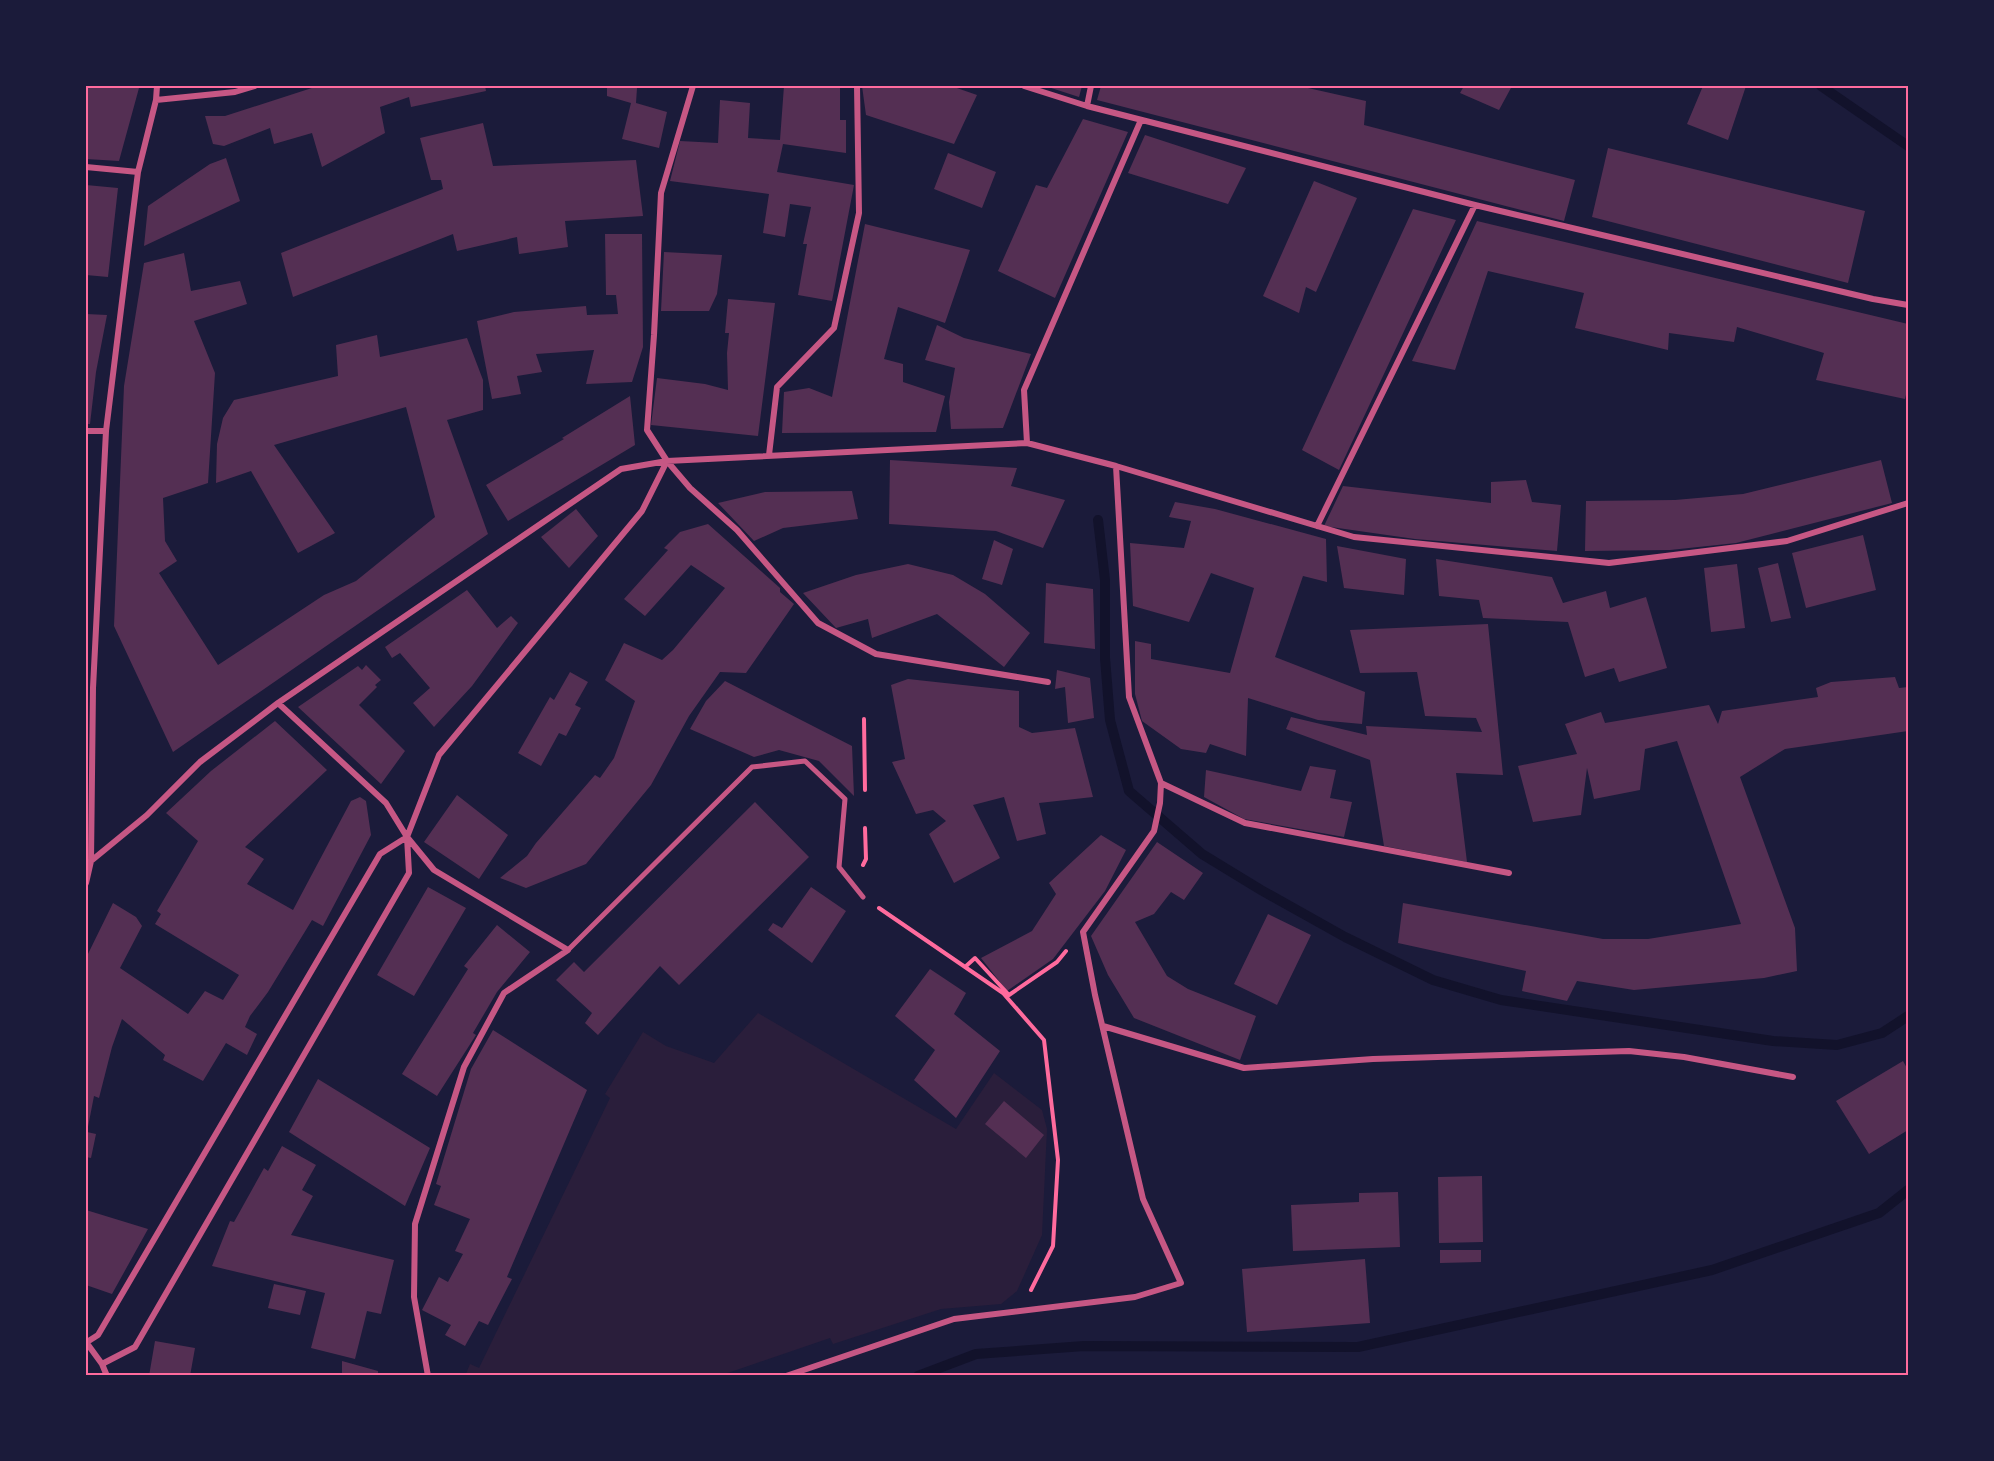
<svg xmlns="http://www.w3.org/2000/svg" width="1994" height="1461" font-family="Overpass,sans-serif">
<style>
.green{fill:#2a1e3b}
.lines{fill:none;stroke-linecap:round;stroke-linejoin:round}
.stream{stroke:#12122b;stroke-width:10}
.building{fill:#542f53}
.path{stroke:#ff6b9d;stroke-width:4}
.pedestrian{stroke:#c65784;stroke-width:5}
.minor{stroke:#c65784;stroke-width:6}
.neatline{fill:none;stroke:#ff6b9d;stroke-width:2}
</style>
<rect width="100%" height="100%" fill="#1b1b3a"/>
<path class="green" d="M 758,1013 L 956,1129 L 994,1073 L 1042,1110 L 1047,1129 L 1042,1235 L 1017,1291 L 1001,1304 L 941,1309 L 833,1344 L 830,1338 L 722,1375 L 465,1376 L 470,1364 L 479,1368 L 610,1098 L 605,1094 L 643,1032 L 666,1046 L 714,1063 Z"/>
<g class="lines">
<path class="stream" d="M 1821,86 L 1908,146
M 1098,520 L 1105,580 L 1105,658 L 1110,720 L 1129,791 L 1202,854 L 1261,890 L 1345,937 L 1433,980 L 1501,1000 L 1773,1041 L 1837,1045 L 1882,1033 L 1908,1016
M 918,1376 L 976,1354 L 1084,1346 L 1358,1347 L 1712,1270 L 1879,1213 L 1908,1190"/>
</g>
<path class="building" d="M 86,86 L 139,88 L 119,161 L 86,159 Z
M 318,86 L 485,86 L 486,91 L 411,107 L 409,97 L 380,107 L 385,133 L 322,167 L 312,133 L 274,144 L 270,128 L 224,146 L 213,144 L 205,116 L 225,116 Z
M 607,86 L 626,86 L 637,88 L 636,103 L 667,112 L 659,148 L 622,139 L 631,103 L 607,96 Z
M 784,86 L 840,86 L 840,120 L 846,120 L 846,153 L 783,144 L 777,172 L 854,185 L 832,301 L 798,295 L 807,244 L 803,244 L 811,207 L 790,204 L 785,237 L 763,233 L 769,194 L 670,181 L 680,141 L 718,143 L 720,100 L 750,103 L 748,138 L 780,140 Z
M 862,86 L 951,86 L 977,95 L 954,144 L 866,115 Z
M 1045,86 L 1082,86 L 1079,97 Z
M 1101,86 L 1299,86 L 1366,101 L 1364,125 L 1575,180 L 1564,221 L 1097,100 Z
M 1464,86 L 1512,86 L 1499,110 L 1460,93 Z
M 1703,86 L 1746,86 L 1728,140 L 1687,124 Z
M 1083,119 L 1128,132 L 1055,298 L 998,271 L 1036,185 L 1047,188 Z
M 483,123 L 493,166 L 636,160 L 643,216 L 565,221 L 568,247 L 519,254 L 517,237 L 457,251 L 453,234 L 293,297 L 281,253 L 443,189 L 441,180 L 431,180 L 420,138 Z
M 1145,135 L 1246,168 L 1228,204 L 1128,173 Z
M 1608,148 L 1865,211 L 1848,283 L 1592,217 Z
M 948,153 L 996,172 L 982,208 L 934,189 Z
M 226,158 L 240,201 L 144,246 L 148,206 L 210,164 Z
M 1314,181 L 1357,198 L 1316,292 L 1306,287 L 1299,313 L 1263,296 Z
M 86,185 L 118,188 L 108,277 L 86,275 Z
M 1413,209 L 1456,220 L 1339,470 L 1302,450 Z
M 1477,221 L 1908,324 L 1908,386 L 1905,399 L 1816,380 L 1824,353 L 1737,327 L 1734,342 L 1669,333 L 1668,350 L 1575,328 L 1584,293 L 1488,271 L 1455,370 L 1412,361 Z
M 865,224 L 970,250 L 945,323 L 898,307 L 884,359 L 903,364 L 903,382 L 945,396 L 936,432 L 782,433 L 784,392 L 809,388 L 832,397 Z
M 605,234 L 642,234 L 643,347 L 632,382 L 586,384 L 594,350 L 536,354 L 542,372 L 517,376 L 521,394 L 492,399 L 477,321 L 514,312 L 586,306 L 587,315 L 618,314 L 616,295 L 606,295 Z
M 664,252 L 722,255 L 717,294 L 709,311 L 661,311 Z
M 184,253 L 191,291 L 240,281 L 247,304 L 194,321 L 215,373 L 208,483 L 163,498 L 165,541 L 177,561 L 159,573 L 218,665 L 324,595 L 356,581 L 435,517 L 406,407 L 274,445 L 335,533 L 298,553 L 251,471 L 216,483 L 217,444 L 223,418 L 234,400 L 338,376 L 336,345 L 377,335 L 380,357 L 467,338 L 483,380 L 483,410 L 447,420 L 488,534 L 173,752 L 114,626 L 124,386 L 144,263 Z
M 728,299 L 775,303 L 758,436 L 651,425 L 657,378 L 705,384 L 728,390 L 727,353 L 729,333 L 725,333 Z
M 86,314 L 107,315 L 96,372 L 90,424 L 86,424 Z
M 937,325 L 964,338 L 1031,354 L 1003,428 L 951,429 L 949,402 L 955,368 L 925,360 Z
M 630,396 L 635,445 L 508,521 L 486,485 L 564,439 L 562,438 Z
M 890,460 L 1017,468 L 1011,486 L 1065,500 L 1043,548 L 996,531 L 889,524 Z
M 1881,460 L 1892,503 L 1736,543 L 1670,550 L 1585,551 L 1586,501 L 1675,500 L 1743,494 Z
M 1526,480 L 1532,502 L 1561,505 L 1557,551 L 1415,539 L 1324,526 L 1343,486 L 1491,503 L 1491,482 Z
M 852,491 L 858,519 L 783,528 L 754,541 L 718,503 L 765,492 Z
M 1175,502 L 1215,509 L 1326,539 L 1327,582 L 1303,576 L 1275,657 L 1365,692 L 1362,724 L 1318,720 L 1248,698 L 1246,756 L 1210,744 L 1206,753 L 1181,749 L 1142,721 L 1135,694 L 1135,641 L 1151,644 L 1151,659 L 1230,673 L 1254,588 L 1211,573 L 1189,622 L 1133,606 L 1130,543 L 1184,548 L 1191,521 L 1169,517 Z
M 576,509 L 598,536 L 569,568 L 541,537 Z
M 708,524 L 780,588 L 780,592 L 794,604 L 746,673 L 720,672 L 689,716 L 651,785 L 586,864 L 526,888 L 500,878 L 527,856 L 536,843 L 595,775 L 600,778 L 614,758 L 635,701 L 605,680 L 624,643 L 662,660 L 673,650 L 725,588 L 691,565 L 645,616 L 624,599 L 668,550 L 664,548 L 680,532 Z
M 1863,535 L 1876,590 L 1806,608 L 1792,553 Z
M 994,540 L 1013,549 L 1002,585 L 982,579 Z
M 1337,546 L 1406,559 L 1404,595 L 1344,588 Z
M 1436,559 L 1552,577 L 1563,603 L 1606,591 L 1610,608 L 1646,597 L 1667,668 L 1619,682 L 1614,668 L 1585,677 L 1568,622 L 1483,618 L 1479,600 L 1439,596 Z
M 1778,563 L 1791,618 L 1771,622 L 1758,568 Z
M 908,564 L 953,575 L 985,594 L 1030,633 L 1004,667 L 937,614 L 872,638 L 868,619 L 836,628 L 803,593 L 856,575 Z
M 1737,564 L 1745,628 L 1711,632 L 1704,568 Z
M 1046,583 L 1093,589 L 1095,649 L 1044,643 Z
M 467,590 L 497,628 L 511,616 L 518,623 L 472,686 L 434,727 L 413,703 L 430,688 L 400,653 L 392,658 L 385,647 Z
M 1488,624 L 1503,775 L 1456,773 L 1467,862 L 1384,846 L 1370,760 L 1286,729 L 1291,717 L 1367,735 L 1366,726 L 1482,732 L 1476,718 L 1425,716 L 1417,672 L 1360,673 L 1350,630 Z
M 366,665 L 381,680 L 375,685 L 377,687 L 359,705 L 405,751 L 381,784 L 298,707 L 358,666 L 362,670 Z
M 1057,670 L 1090,678 L 1094,718 L 1068,723 L 1065,687 L 1055,689 Z
M 570,672 L 588,682 L 575,705 L 581,708 L 566,736 L 559,733 L 541,766 L 518,753 L 550,697 L 554,700 Z
M 1895,677 L 1899,688 L 1908,687 L 1908,731 L 1785,749 L 1740,777 L 1795,928 L 1797,971 L 1764,978 L 1634,990 L 1577,981 L 1567,1001 L 1522,991 L 1526,971 L 1398,943 L 1403,903 L 1603,939 L 1648,939 L 1741,924 L 1677,741 L 1645,749 L 1640,790 L 1594,799 L 1587,768 L 1581,815 L 1533,822 L 1518,766 L 1577,754 L 1565,724 L 1601,712 L 1605,723 L 1709,705 L 1718,724 L 1722,711 L 1818,697 L 1816,688 L 1831,682 Z
M 908,679 L 1019,691 L 1019,727 L 1032,733 L 1075,728 L 1093,797 L 1039,803 L 1046,834 L 1017,841 L 1004,797 L 973,805 L 1000,858 L 954,883 L 929,834 L 946,821 L 933,810 L 916,814 L 892,762 L 905,759 L 891,685 Z
M 725,681 L 852,746 L 854,796 L 819,761 L 779,750 L 754,757 L 690,729 L 706,701 Z
M 275,721 L 327,770 L 245,847 L 264,859 L 247,884 L 293,910 L 351,801 L 360,797 L 366,801 L 371,835 L 323,926 L 312,920 L 268,992 L 250,1016 L 245,1027 L 257,1034 L 247,1055 L 226,1043 L 203,1081 L 163,1060 L 165,1055 L 122,1019 L 112,1047 L 99,1098 L 94,1096 L 87,1132 L 96,1134 L 91,1158 L 86,1157 L 86,958 L 113,903 L 136,917 L 142,926 L 120,968 L 188,1014 L 205,991 L 223,1000 L 239,975 L 155,924 L 161,914 L 157,911 L 198,841 L 166,813 L 211,771 Z
M 1310,766 L 1336,770 L 1330,798 L 1352,802 L 1344,837 L 1244,819 L 1204,797 L 1206,770 L 1301,791 Z
M 457,795 L 508,835 L 479,879 L 424,842 Z
M 755,802 L 809,857 L 679,985 L 660,966 L 598,1035 L 585,1023 L 592,1013 L 556,980 L 574,962 L 584,972 Z
M 1101,835 L 1126,850 L 1105,891 L 1053,959 L 1007,991 L 981,958 L 1032,931 L 1056,894 L 1049,883 Z
M 1157,842 L 1203,873 L 1184,900 L 1171,892 L 1154,914 L 1135,922 L 1167,976 L 1188,989 L 1256,1016 L 1240,1060 L 1134,1018 L 1108,975 L 1091,936 Z
M 428,887 L 466,908 L 414,996 L 377,975 Z
M 811,887 L 846,911 L 812,963 L 768,930 L 773,923 L 782,928 Z
M 1268,914 L 1311,935 L 1277,1005 L 1234,984 Z
M 497,925 L 530,952 L 497,992 L 473,1033 L 476,1035 L 437,1096 L 402,1074 L 468,969 L 464,966 Z
M 930,969 L 966,993 L 954,1014 L 1000,1051 L 956,1118 L 914,1080 L 935,1050 L 895,1016 Z
M 493,1030 L 587,1090 L 507,1277 L 512,1279 L 488,1325 L 479,1321 L 465,1346 L 445,1335 L 451,1325 L 422,1310 L 439,1277 L 448,1282 L 463,1254 L 455,1251 L 470,1219 L 434,1205 L 441,1186 L 436,1184 L 471,1069 Z
M 1903,1061 L 1908,1070 L 1908,1130 L 1869,1154 L 1836,1101 Z
M 318,1079 L 430,1148 L 405,1206 L 289,1132 Z
M 1004,1101 L 1044,1135 L 1026,1158 L 985,1124 Z
M 282,1146 L 316,1165 L 302,1190 L 313,1196 L 291,1235 L 394,1260 L 381,1314 L 367,1311 L 355,1359 L 311,1348 L 325,1293 L 212,1266 L 230,1221 L 234,1222 L 264,1168 L 268,1171 Z
M 1482,1176 L 1483,1242 L 1439,1243 L 1438,1177 Z
M 1398,1192 L 1400,1247 L 1293,1251 L 1291,1205 L 1359,1202 L 1359,1193 Z
M 86,1210 L 148,1229 L 112,1294 L 86,1285 Z
M 1440,1250 L 1481,1250 L 1481,1262 L 1440,1263 Z
M 1365,1259 L 1370,1323 L 1247,1332 L 1242,1269 Z
M 274,1284 L 306,1291 L 300,1315 L 268,1308 Z
M 155,1341 L 195,1348 L 190,1376 L 149,1376 Z
M 342,1361 L 378,1371 L 378,1376 L 342,1376 Z"/>
<g class="lines">
<path class="path" d="M 864,719 L 865,790
M 863,865 L 866,859 L 865,828
M 879,908 L 1003,993 L 1044,1040 L 1058,1160 L 1053,1246 L 1031,1290
M 965,967 L 975,958 L 1009,995 L 1057,962 L 1066,951"/>
<path class="pedestrian" d="M 568,950 L 752,767 L 805,761 L 845,799 L 839,867 L 863,897"/>
<path class="minor" d="M 693,86 L 661,193 L 654,335 L 647,430 L 667,461 L 690,488 L 737,530 L 818,623 L 876,654 L 1048,682
M 1024,86 L 1087,106 L 1475,205 L 1873,299 L 1908,305
M 156,100 L 235,92 L 255,86
M 1087,106 L 1091,86
M 86,167 L 138,172
M 86,431 L 106,431
M 1027,443 L 1024,390 L 1141,120
M 769,455 L 777,387 L 834,328 L 859,213 L 857,86
M 1317,526 L 1475,205
M 278,703 L 386,803 L 407,837 L 434,870 L 568,950 L 504,993 L 464,1067 L 415,1224 L 414,1297 L 428,1376
M 1161,783 L 1245,823 L 1509,873
M 91,861 L 147,815 L 200,762 L 278,703 L 621,469 L 667,461 L 1027,443 L 1116,466 L 1354,537 L 1609,563 L 1787,541 L 1908,503
M 86,883 L 91,861 L 93,688 L 106,431 L 138,172 L 156,100 L 157,86
M 1103,1026 L 1244,1068 L 1373,1059 L 1629,1051 L 1684,1057 L 1793,1077
M 86,1342 L 102,1364 L 107,1376
M 87,1342 L 98,1335 L 380,854 L 407,837
M 102,1364 L 135,1347 L 409,873 L 407,837 L 439,755 L 642,511 L 667,461
M 786,1376 L 954,1319 L 1135,1297 L 1181,1283 L 1143,1199 L 1095,995 L 1083,932 L 1154,831 L 1160,803 L 1161,783 L 1129,697 L 1116,466"/>
</g>
<rect width="1994" height="1461" fill="none" stroke="#1b1b3a" stroke-width="174"/>
<rect x="87" y="87" width="1820" height="1287" class="neatline"/>
</svg>
